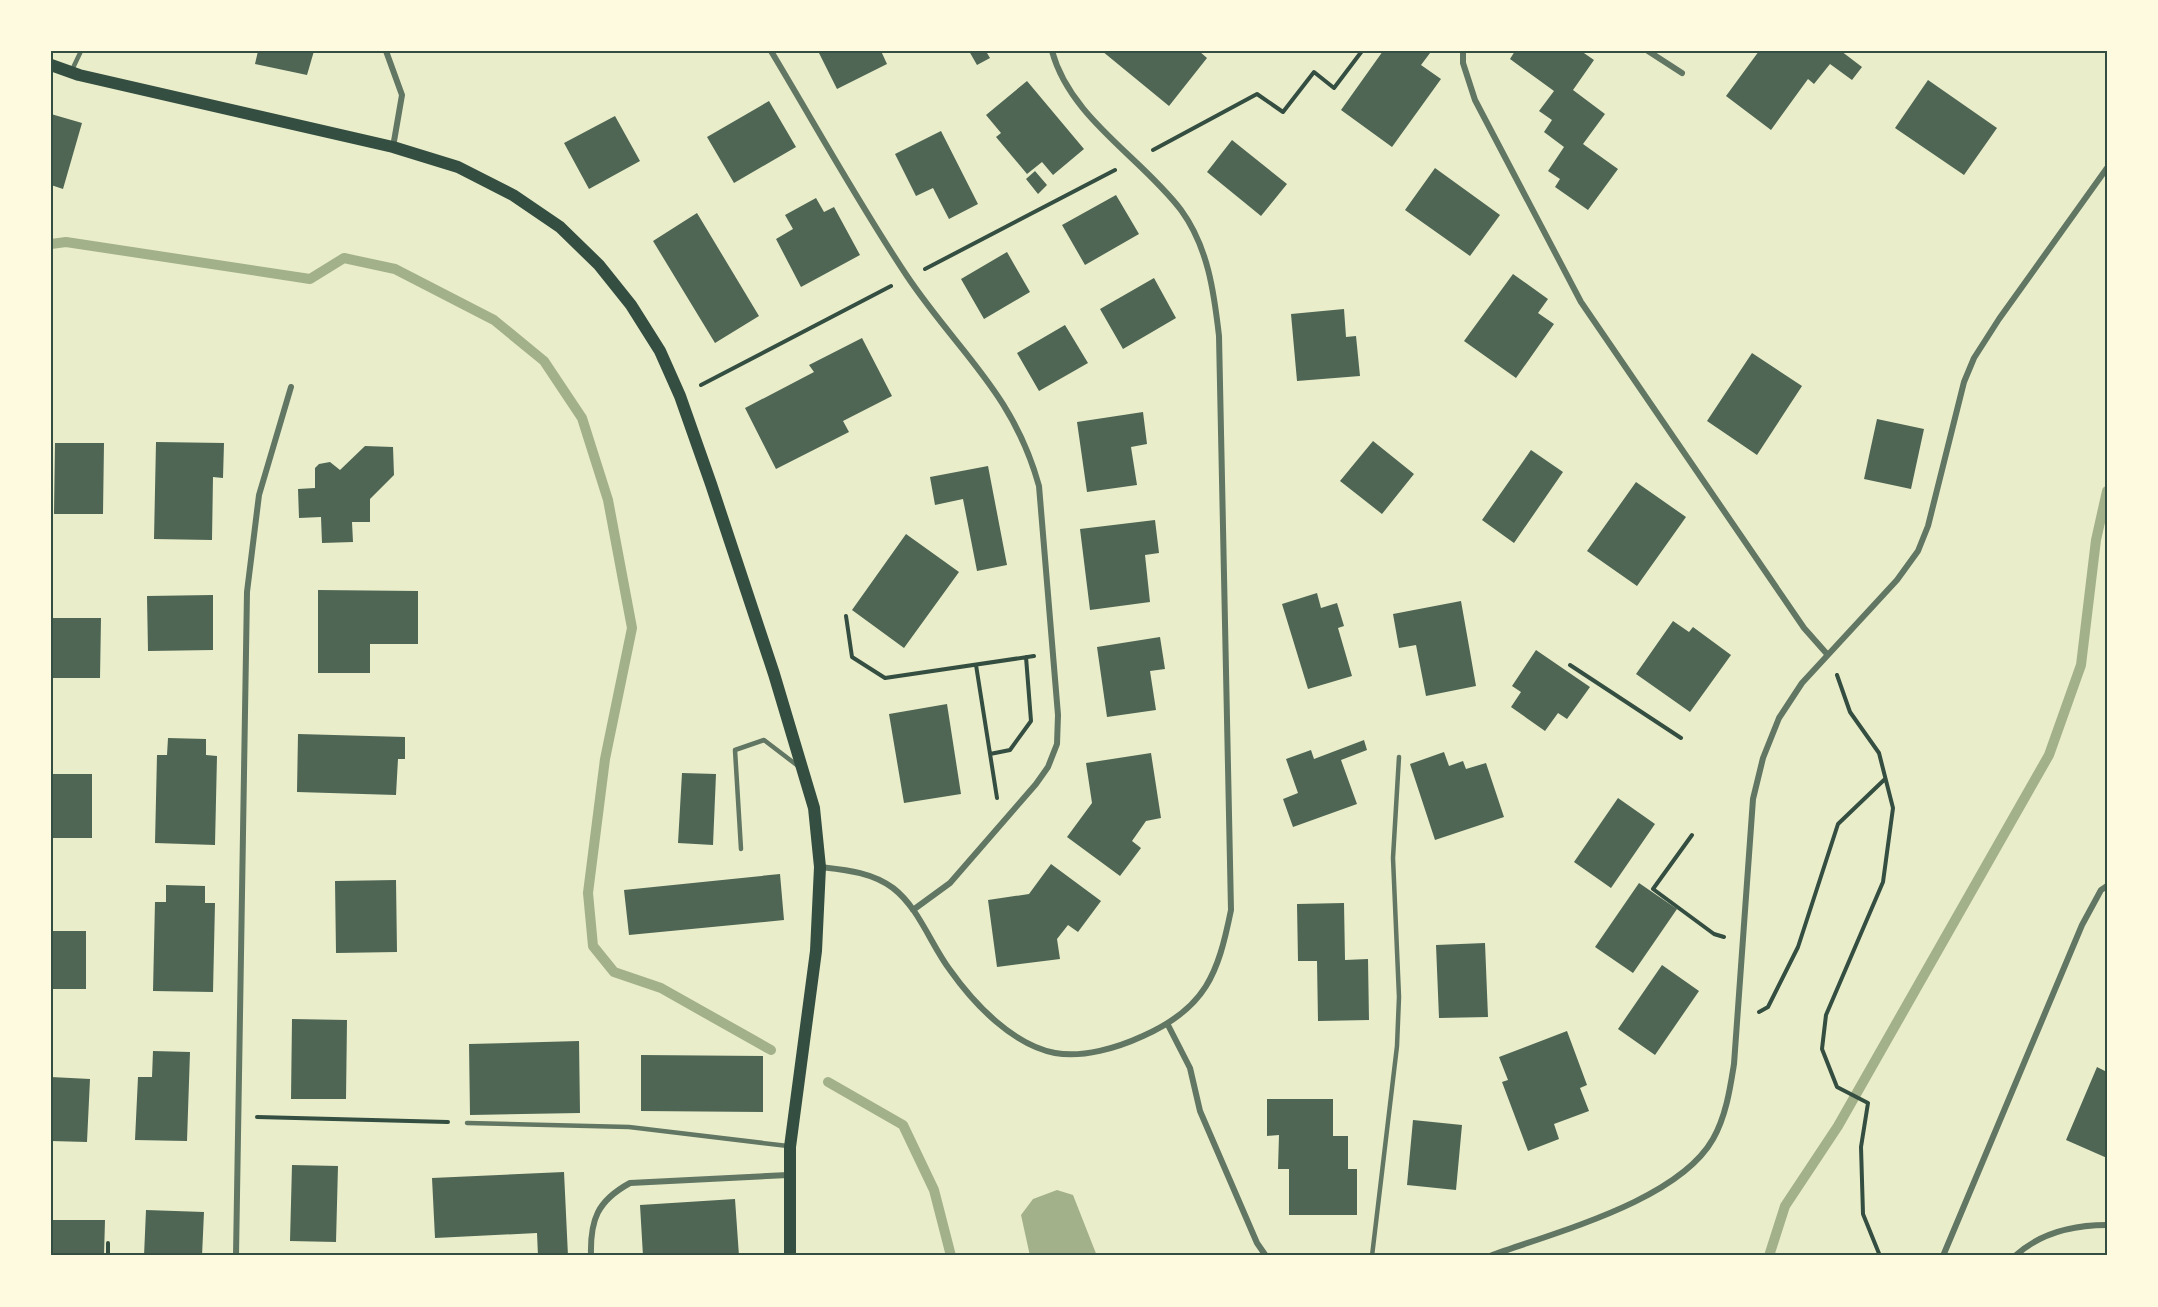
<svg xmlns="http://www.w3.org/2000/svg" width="2158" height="1307" font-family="'Public Sans',sans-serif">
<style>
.water{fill:#a3b18a}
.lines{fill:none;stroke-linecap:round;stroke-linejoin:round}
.stream{stroke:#a3b18a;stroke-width:10}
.building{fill:#4f6655}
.path{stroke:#344e41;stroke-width:4}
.service{stroke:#617663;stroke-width:4.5}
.minor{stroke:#617663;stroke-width:6}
.secondary{stroke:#344e41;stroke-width:12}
.neatline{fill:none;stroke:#344e41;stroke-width:2}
</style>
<rect width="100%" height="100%" fill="#e9edc9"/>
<path class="water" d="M 1057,1190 L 1073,1195 L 1097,1256 L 1030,1256 L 1021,1215 L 1033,1199 Z"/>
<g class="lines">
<path class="stream" d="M 51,244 L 66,242 L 310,279 L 344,258 L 395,269 L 494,320 L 544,361 L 582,418 L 608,500 L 632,628 L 605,759 L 588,893 L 593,946 L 614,972 L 661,988 L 771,1050
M 828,1082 L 903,1125 L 934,1190 L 951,1256
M 1769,1256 L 1785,1206 L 1838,1126 L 2049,755 L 2081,665 L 2096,540 L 2107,491"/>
</g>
<path class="building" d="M 258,51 L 314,51 L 307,75 L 255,64 Z
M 818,51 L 881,51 L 887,64 L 837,89 Z
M 969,51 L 992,51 L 987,53 L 990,58 L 977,65 Z
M 1102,51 L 1199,51 L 1207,58 L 1169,106 Z
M 1383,51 L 1428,51 L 1430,53 L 1421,65 L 1441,79 L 1392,147 L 1341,110 Z
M 1515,51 L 1581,51 L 1594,60 L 1573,90 L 1605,114 L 1583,144 L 1618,169 L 1588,210 L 1555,187 L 1560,179 L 1548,171 L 1564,147 L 1544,132 L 1552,120 L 1539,111 L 1554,91 L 1510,59 Z
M 1759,51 L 1841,51 L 1862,67 L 1852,80 L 1830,64 L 1814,84 L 1808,79 L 1771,130 L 1726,96 Z
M 1928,80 L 1997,128 L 1964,175 L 1895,128 Z
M 1027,81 L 1084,149 L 1053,175 L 1042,162 L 1027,174 L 996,137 L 1001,133 L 986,115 Z
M 769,101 L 796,147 L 734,183 L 707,137 Z
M 51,114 L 82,123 L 63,189 L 51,185 Z
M 615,116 L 640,161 L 589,189 L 564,143 Z
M 941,131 L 978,204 L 949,219 L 933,188 L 916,196 L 895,154 Z
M 1232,140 L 1287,184 L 1261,216 L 1207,172 Z
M 1435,168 L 1500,215 L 1470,256 L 1405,210 Z
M 1035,171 L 1047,185 L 1038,194 L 1026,179 Z
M 1116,195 L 1139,234 L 1085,265 L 1062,225 Z
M 816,198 L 824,212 L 834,207 L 860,255 L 801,287 L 776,239 L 793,229 L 785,215 Z
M 697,213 L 759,316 L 715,343 L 653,241 Z
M 1007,252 L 1030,292 L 984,319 L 961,279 Z
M 1513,274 L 1548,299 L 1538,313 L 1554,324 L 1516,378 L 1464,341 Z
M 1154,278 L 1176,318 L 1123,349 L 1100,309 Z
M 1344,309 L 1346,337 L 1356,336 L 1360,376 L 1297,381 L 1291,314 Z
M 1065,325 L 1088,363 L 1039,391 L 1017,353 Z
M 862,338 L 892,396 L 843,421 L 849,432 L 776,469 L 745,408 L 814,372 L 809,365 Z
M 1752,353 L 1802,386 L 1757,455 L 1707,421 Z
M 1143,412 L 1147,444 L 1131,447 L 1137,485 L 1087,492 L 1077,422 Z
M 1877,419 L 1924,429 L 1911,489 L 1864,479 Z
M 1373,441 L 1414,474 L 1382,514 L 1340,481 Z
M 156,442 L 224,443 L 223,478 L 213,477 L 212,540 L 154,539 Z
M 55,443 L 104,443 L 103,514 L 54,514 Z
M 365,446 L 393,447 L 394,475 L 370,499 L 370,522 L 352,522 L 353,542 L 322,543 L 321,517 L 299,518 L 298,489 L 315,488 L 315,468 L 319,464 L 330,462 L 340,470 Z
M 1531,450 L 1563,472 L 1514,543 L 1482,520 Z
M 988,466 L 1007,565 L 977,571 L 963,499 L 935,505 L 930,477 Z
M 1636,482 L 1686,517 L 1637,586 L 1587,551 Z
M 1155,520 L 1159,553 L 1145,555 L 1150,602 L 1090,610 L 1080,529 Z
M 906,534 L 959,572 L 904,648 L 852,610 Z
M 318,590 L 418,591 L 418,644 L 370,644 L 370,673 L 318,673 Z
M 1317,593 L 1321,608 L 1337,603 L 1344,626 L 1338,628 L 1352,676 L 1308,689 L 1282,604 Z
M 213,595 L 213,650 L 148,651 L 147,596 Z
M 1461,601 L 1476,686 L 1426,696 L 1416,645 L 1399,648 L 1393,614 Z
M 51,618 L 101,618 L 100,678 L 51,678 Z
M 1673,621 L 1689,632 L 1693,627 L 1731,655 L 1690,712 L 1636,674 Z
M 1160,637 L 1165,669 L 1150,671 L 1156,710 L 1107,717 L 1097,647 Z
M 1536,650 L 1590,687 L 1567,719 L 1558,713 L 1545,731 L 1511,707 L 1521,692 L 1512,686 Z
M 947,704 L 961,794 L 904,803 L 889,714 Z
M 298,734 L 405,737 L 405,759 L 398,759 L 396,795 L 297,792 Z
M 168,738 L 206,739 L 206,755 L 217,756 L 215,845 L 155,843 L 157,755 L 167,755 Z
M 1364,740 L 1367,750 L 1341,760 L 1357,804 L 1293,827 L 1283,799 L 1298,793 L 1286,759 L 1311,750 L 1314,759 Z
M 1444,752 L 1449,766 L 1463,761 L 1466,769 L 1486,763 L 1504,817 L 1435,840 L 1410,764 Z
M 1151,753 L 1161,818 L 1146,821 L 1132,841 L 1141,848 L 1120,876 L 1067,837 L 1092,803 L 1086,763 Z
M 682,773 L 716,774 L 713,845 L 678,843 Z
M 51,774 L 92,774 L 92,838 L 51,838 Z
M 1618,798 L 1655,824 L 1611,888 L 1574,862 Z
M 1051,864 L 1101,901 L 1078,932 L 1068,925 L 1057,939 L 1060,959 L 997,967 L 988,900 L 1029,894 Z
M 780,874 L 784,920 L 629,935 L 624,890 Z
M 396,880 L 397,952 L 336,953 L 335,881 Z
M 1639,883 L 1677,909 L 1633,973 L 1595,947 Z
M 166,885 L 205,886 L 205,903 L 215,903 L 213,992 L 153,991 L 155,902 L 166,902 Z
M 1344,903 L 1345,960 L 1368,959 L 1369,1020 L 1318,1021 L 1317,961 L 1298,961 L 1297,904 Z
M 51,931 L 86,931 L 86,989 L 51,989 Z
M 1485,943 L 1488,1017 L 1439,1018 L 1436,945 Z
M 1662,965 L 1699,991 L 1655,1055 L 1618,1029 Z
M 292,1019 L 347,1020 L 346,1099 L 291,1099 Z
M 1567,1031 L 1587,1085 L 1580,1088 L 1589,1111 L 1554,1124 L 1559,1139 L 1528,1151 L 1502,1082 L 1508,1080 L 1499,1057 Z
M 579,1041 L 580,1113 L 470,1115 L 469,1044 Z
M 153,1051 L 190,1052 L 187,1141 L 135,1140 L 138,1077 L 152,1077 Z
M 641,1055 L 763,1056 L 763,1112 L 641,1111 Z
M 2097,1067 L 2107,1072 L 2107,1158 L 2066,1140 Z
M 51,1077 L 90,1079 L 87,1142 L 51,1141 Z
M 1267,1099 L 1333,1099 L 1333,1136 L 1348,1136 L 1348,1169 L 1357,1169 L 1357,1215 L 1289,1215 L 1289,1169 L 1278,1169 L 1279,1135 L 1267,1136 Z
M 1413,1120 L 1462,1125 L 1456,1190 L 1407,1185 Z
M 292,1165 L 338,1166 L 336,1242 L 290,1241 Z
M 564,1172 L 568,1256 L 538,1256 L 537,1233 L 435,1238 L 432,1178 Z
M 735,1199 L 739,1256 L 643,1256 L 640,1205 Z
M 146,1210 L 204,1212 L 202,1256 L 144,1256 Z
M 51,1220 L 105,1220 L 104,1256 L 51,1256 Z"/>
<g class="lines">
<path class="path" d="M 1153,150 L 1257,94 L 1283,112 L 1314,72 L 1334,88 L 1362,51
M 925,269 L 1115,170
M 701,385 L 891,286
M 846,616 L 852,657 L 885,678 L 1034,656
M 976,665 L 997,798
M 1570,665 L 1681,738
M 1837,675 L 1850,712 L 1879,753 L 1893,808 L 1883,882 L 1826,1015 L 1822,1049 L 1837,1087 L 1868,1103 L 1861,1147 L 1863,1214 L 1880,1256
M 990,754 L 1010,750 L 1031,721 L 1026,657
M 1692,835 L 1653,889 L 1714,934 L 1724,937
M 1759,1012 L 1768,1007 L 1798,947 L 1838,824 L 1885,779
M 257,1117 L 448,1122
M 108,1256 L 108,1243"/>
<path class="service" d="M 72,70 L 81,51
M 741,849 L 735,750 L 764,740 L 798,766
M 467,1123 L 629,1127 L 788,1146
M 1372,1256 L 1397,1046 L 1399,997 L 1393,858 L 1399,757"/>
<path class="minor" d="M 386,51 L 402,95 L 393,147
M 771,51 C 816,126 859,204 907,276 C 958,352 1013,392 1039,486 L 1058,715 L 1057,744 L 1048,767 L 1036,784 L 950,883 L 913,910
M 1463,51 L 1463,63 L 1475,100 L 1581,302 L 1804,628 L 1827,654
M 1648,51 L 1682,73
M 820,867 C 846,870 871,872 893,888 C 919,908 931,945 950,970 C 974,1004 1013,1045 1055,1053 C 1083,1058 1117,1048 1143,1036 C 1206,1008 1218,974 1231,910 L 1219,336 C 1214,292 1208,247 1181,210 C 1141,157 1070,118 1052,51
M 1168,1025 L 1190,1068 L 1200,1111 L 1257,1243 L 1266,1256
M 236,1256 L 247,592 L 259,495 L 291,387
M 591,1256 C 590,1220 597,1201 630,1183 L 788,1175
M 1490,1256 C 1555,1232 1678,1201 1713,1139 C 1726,1116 1730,1089 1734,1064 L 1753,799 L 1763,758 L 1779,718 L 1802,683 L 1897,580 L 1918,551 L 1928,526 L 1964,382 L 1974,358 L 1999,319 L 2107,168
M 1943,1256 L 2082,925 L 2101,890 L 2107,886
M 2015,1256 C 2040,1233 2073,1225 2107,1225"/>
<path class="secondary" d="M 51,65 L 79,75 L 393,147 L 458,167 L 513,195 L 560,227 L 599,265 L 631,305 L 660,351 L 680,396 L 711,484 L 774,674 L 814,808 L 820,867 L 816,951 L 790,1147 L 790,1256"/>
</g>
<rect width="2158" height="1307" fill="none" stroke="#fefae0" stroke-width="105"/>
<rect x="52" y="52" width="2054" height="1202" class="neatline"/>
</svg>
